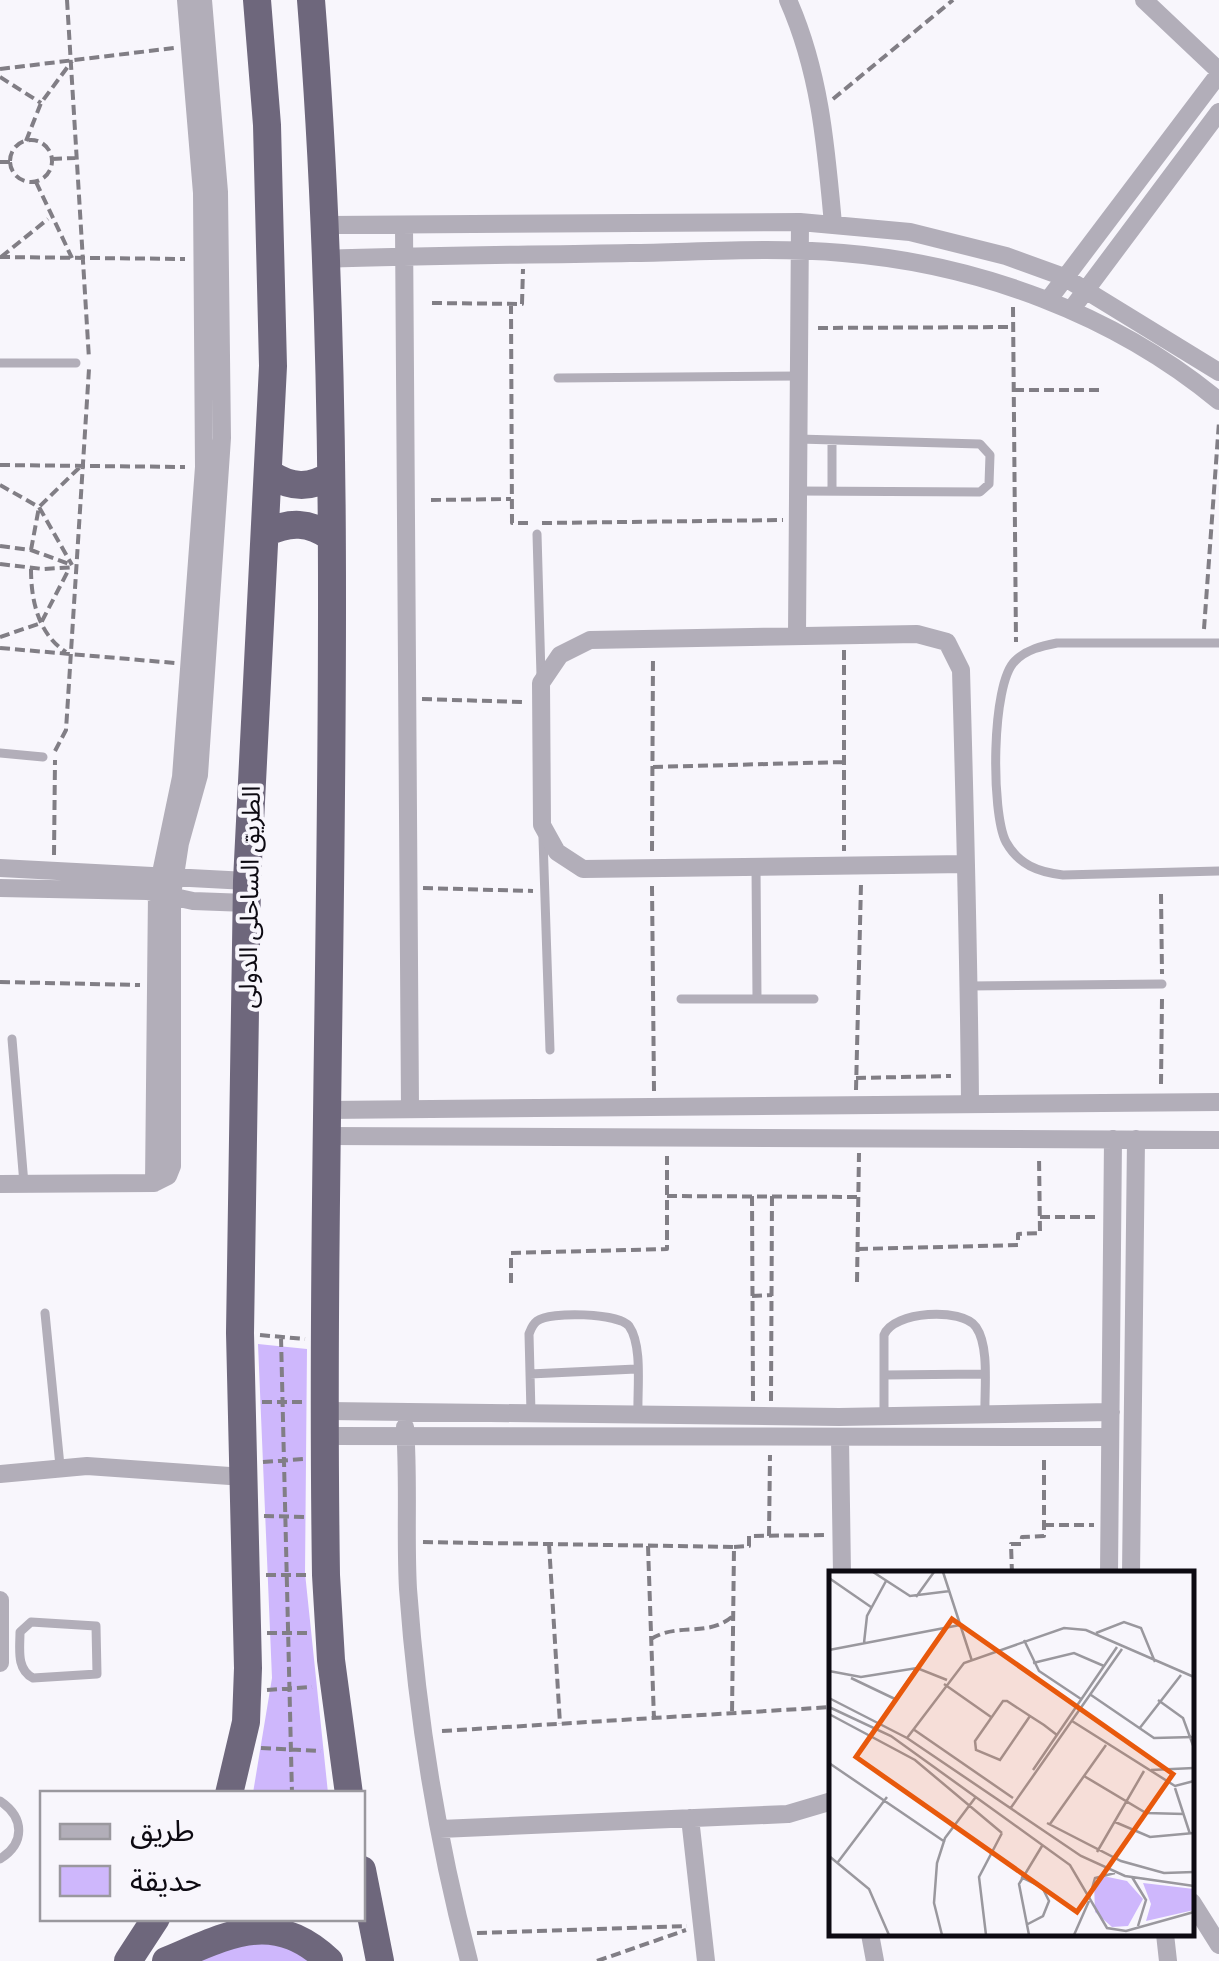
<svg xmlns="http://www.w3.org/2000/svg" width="1219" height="1961" font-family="Figtree,'Noto Sans Arabic',sans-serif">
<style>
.green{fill:#ceb7fc}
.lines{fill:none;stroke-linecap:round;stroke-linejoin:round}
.path{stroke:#817e85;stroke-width:4;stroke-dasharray:10 5;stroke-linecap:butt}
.service{stroke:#b2aeb9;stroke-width:9}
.minor{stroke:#b2aeb9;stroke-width:18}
.trunk{stroke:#6e677c;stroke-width:28}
.labels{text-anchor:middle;stroke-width:8;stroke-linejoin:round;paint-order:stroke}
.street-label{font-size:25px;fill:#0d0a12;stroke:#f8f6fc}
.inset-road{fill:none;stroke:#9a989e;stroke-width:2.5}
.view{fill:#e8590c;fill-opacity:0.15;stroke:#e8590c;stroke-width:5}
.inset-edge{fill:none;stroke:#0d0a12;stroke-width:5}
</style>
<rect width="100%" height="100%" fill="#f8f6fc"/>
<path class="green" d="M 258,1344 L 307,1349 L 305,1573 L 328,1793 L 253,1793 L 272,1678 Z
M 270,1936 L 316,1961 L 200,1961 L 215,1949 Z"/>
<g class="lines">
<path class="path" d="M 67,0 L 89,359
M 0,69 L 174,48
M 0,77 L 41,103
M 833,99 L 953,0
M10 161a21 21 0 1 1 42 0a21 21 0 1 1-42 0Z
M 26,141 L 41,103 L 72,61
M 52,159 L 75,158
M 0,162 L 10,162
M 36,182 L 72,258
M 0,257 L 185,259
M 1,257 L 48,219
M 432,303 L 522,304 L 523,269
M 511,304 L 512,523 L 528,523
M 1013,307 L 1016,642
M 818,328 L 1013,327
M 1014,390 L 1103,390
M 0,465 L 185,467
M 0,485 L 39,507 L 72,565
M 431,500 L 511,499
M 542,523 L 783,520
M 0,546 L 31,550 L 72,565
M 31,550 L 39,507 L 81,466
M 0,564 L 43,569 L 76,567
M 31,569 C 31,600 38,634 66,652
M 1204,629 L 1219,422
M 0,637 L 41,623 L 69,569
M 0,648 L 175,663
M 844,650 L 844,851
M 422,699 L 522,702
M 55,751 L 66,730 L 89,369
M 653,767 L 843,762
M 652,851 L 653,656
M 54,855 L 55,760
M 652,886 L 654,1091
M 423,888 L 533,891
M 1161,894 L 1162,974
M 0,982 L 140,985
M 856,1078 L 951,1076
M 1161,1084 L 1162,998
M 856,1090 L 861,884
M 667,1196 L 858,1197
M 752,1196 L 753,1401
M 1040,1217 L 1095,1217
M 858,1249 L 1018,1245 L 1018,1234 L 1040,1233 L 1039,1156
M 857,1282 L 859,1153
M 511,1283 L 511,1253 L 667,1249 L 667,1156
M 752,1296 L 772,1295
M 260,1335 L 305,1339
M 281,1337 L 292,1794
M 771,1401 L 772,1196
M 262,1402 L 302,1402
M 263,1462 L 304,1459
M 264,1516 L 305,1517
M 1044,1525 L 1094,1525
M 769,1536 L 770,1455
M 423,1542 L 734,1547 L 732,1715
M 549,1544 L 560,1724
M 648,1546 L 654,1720
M 734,1547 L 749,1546 L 749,1536 L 827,1535
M 1012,1574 L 1011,1544 L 1021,1544 L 1022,1537 L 1044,1536 L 1044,1455
M 266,1575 L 306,1575
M 267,1633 L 308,1633
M 651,1639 C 678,1622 708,1638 733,1616
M 267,1690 L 312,1687
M 442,1731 L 832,1707
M 261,1748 L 321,1751
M 477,1933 L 687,1926
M 597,1961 L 686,1930"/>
<path class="service" d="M 0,363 L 76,363
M 558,378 L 799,376
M 832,440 L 832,491
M 798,491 L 980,492 L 989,484 L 990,455 L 980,444 L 798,439
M 537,534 L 541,676
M 1219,643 L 1057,643 C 1042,646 1027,649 1015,661 C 991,684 991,813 1006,842 C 1019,865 1038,872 1063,875 L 1219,871
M 0,753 L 43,757
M 543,838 L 550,1050
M 756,867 L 757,999
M 969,986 L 1162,984
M 681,999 L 814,999
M 12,1039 L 24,1184
M 45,1313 L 60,1466
M 530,1374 L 636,1369
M 884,1375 L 983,1374
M 531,1413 L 529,1334 C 531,1329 532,1325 537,1321 C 550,1311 619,1313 629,1326 C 643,1346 637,1390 638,1414
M 884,1417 L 884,1335 C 893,1311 962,1307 976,1327 C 990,1347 984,1391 985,1415
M 31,1622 L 96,1626 L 97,1674 L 33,1678 C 16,1669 20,1649 20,1632 Z
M 0,1801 C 25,1818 25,1843 0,1859"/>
<path class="minor" d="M 788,0 C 820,72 826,146 833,224
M 1144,0 L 1219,71
M 326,225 L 800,222 L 910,232 L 1006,256 L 1064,277 L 1219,372
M 404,226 L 410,1108
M 326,259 C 428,255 529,255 630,253 C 700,252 773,247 843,253 C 978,264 1114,314 1219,401
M 1049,299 L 1219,74
M 1071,310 L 1219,112
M 797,636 L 800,222
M 966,864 L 583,869 L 557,852 L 542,825 L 541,683 L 560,655 L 590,640 L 917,634 L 947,642 L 961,670 C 965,815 969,959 970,1104
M 0,868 L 247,881
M 0,888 L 147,891 L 193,901 L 247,903
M 326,1110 L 1219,1102
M 326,1136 L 1219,1140
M 154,1183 L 157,892 L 181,777 L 204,467 L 202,193 L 186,0
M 0,1184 L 154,1183 L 168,1176 L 172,1166 L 172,895 L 180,843 L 199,775 L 222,438 L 219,192 L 203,0
M 328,1411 L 839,1417 L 1111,1412
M 405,1427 C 409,1481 405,1535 408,1589 C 417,1714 437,1840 469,1961
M 327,1436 L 1110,1437
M 840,1438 L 842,1574
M 0,1474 L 87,1466 L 244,1477
M 1109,1574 L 1113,1139
M 1131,1574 L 1136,1139
M 0,1600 L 0,1663
M 690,1818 L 706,1961
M 440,1829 L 788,1814 L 832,1801
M 1192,1902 L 1219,1945
M 870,1934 L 875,1961
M 1165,1934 L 1168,1961"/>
<path class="trunk" d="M 311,0 C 353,524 318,1050 326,1575 L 331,1660 L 349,1794
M 270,474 C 291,488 310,489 331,475
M 266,533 C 290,521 309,522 331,537
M 229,1794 L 246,1722 L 248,1668 L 240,1333 L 247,881 L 273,366 L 267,125 L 257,0
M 362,1870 L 380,1961
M 128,1961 L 156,1918
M 166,1961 C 228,1935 273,1908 329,1961"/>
</g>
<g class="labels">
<g class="street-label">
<text transform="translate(249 897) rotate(-89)" y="9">الطريق الساحلى الدولى</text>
</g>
</g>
<g transform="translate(829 1571)">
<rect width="365" height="365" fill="#f8f6fc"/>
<path d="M 274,305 L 298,310 L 314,328 L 299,355 L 283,356 L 266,341 L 265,312 ZM 314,312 L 365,318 L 365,339 L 317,350 L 322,333 Z" fill="#ceb7fc"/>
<path class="inset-road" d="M 44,1 L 81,25 L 121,20M 114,1 L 143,90M 0,7 L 42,36M 87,26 L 105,1M 267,62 L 295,51 L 312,57 L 326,91M 195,69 L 210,100 L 252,128M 35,72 L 38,45 L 57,10M 0,79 L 131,54M 204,92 L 245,82 L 275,95M 0,100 L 32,106 L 88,97 L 118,109M 22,107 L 66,128M 115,113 L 162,146M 262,124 L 325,167 L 365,166M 0,127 L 78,167 L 252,285 L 296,305 L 365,315M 329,129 L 354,147 L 365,177M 0,136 L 62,165 L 241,294 L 278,357 L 297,360 L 365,341M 0,143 L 86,189 L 173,262M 201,145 L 171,189 L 147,179 L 146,170 L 174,130 L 178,130 L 201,145 L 215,154 L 228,164M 243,150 L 346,215 L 365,210M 51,151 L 87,98M 84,158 L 184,227M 310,158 L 352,104M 78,167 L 135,92 L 235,57 L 257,59 L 365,106M 0,192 L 116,271M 204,199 L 288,76M 322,199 L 365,197M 255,205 L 317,242 L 355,243M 346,217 L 361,263M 181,238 L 293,78M 286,251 L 321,266 L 365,262M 218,252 L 292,290 L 335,302 L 365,301M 221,253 L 277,174M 268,281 L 315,200M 0,285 L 40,318 L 60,364M 9,291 L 58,226M 192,306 L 213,316 L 220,330 L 214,345 L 197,354M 303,306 L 317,329 L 309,355M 260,328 L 266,307 L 286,302M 113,364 L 105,332 L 108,292 L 116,267 L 146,227M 157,364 L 150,306 L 173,262M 200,364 L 190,313 L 213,275M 245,364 L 260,330"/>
<path class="view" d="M 123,48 L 344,203 L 248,341 L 27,186 Z"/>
<rect width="365" height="365" class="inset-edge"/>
</g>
<rect x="40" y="1791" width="325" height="130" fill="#f8f6fc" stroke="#9a989e" stroke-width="2.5"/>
<rect x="60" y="1824" width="50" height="15" fill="#b2aeb9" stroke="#9a989e" stroke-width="2.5"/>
<text x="130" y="1841" font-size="30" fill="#0d0a12">طريق</text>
<rect x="60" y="1866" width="50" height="30" fill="#ceb7fc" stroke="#9a989e" stroke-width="2.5"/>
<text x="130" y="1891" font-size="30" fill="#0d0a12">حديقة</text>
</svg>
